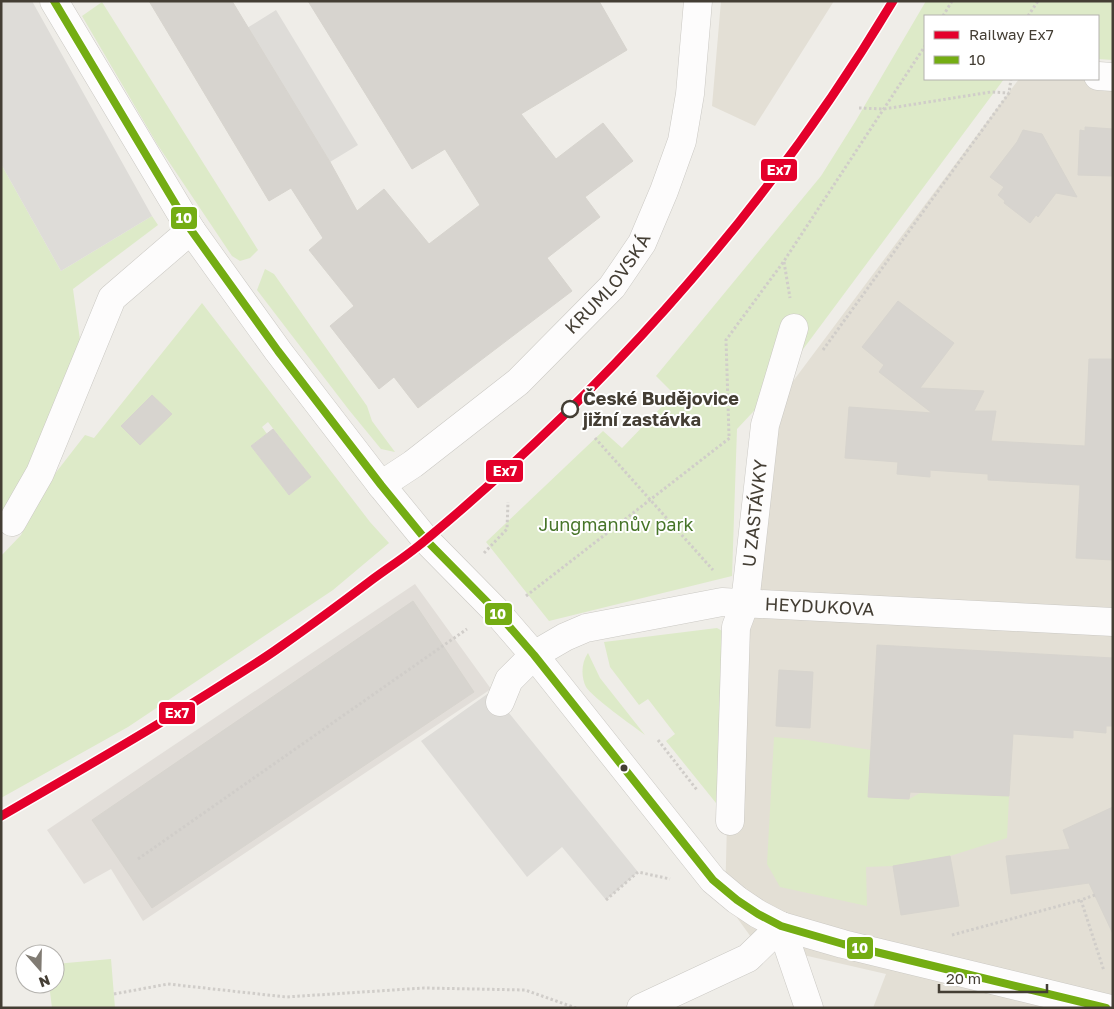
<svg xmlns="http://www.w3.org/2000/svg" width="1114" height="1009" font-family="'Golos Text',sans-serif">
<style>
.residential{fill:#e3dfd5}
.industrial{fill:#e2ded9}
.green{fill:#ddeac8;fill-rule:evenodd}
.parking{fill:#dedcd8}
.building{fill:#d7d4cf;stroke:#d7d4ce}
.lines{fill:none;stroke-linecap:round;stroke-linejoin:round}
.minor-casing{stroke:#cbc9c4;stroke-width:29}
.path{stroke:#d0cdc9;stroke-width:3;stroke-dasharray:2.5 2.5;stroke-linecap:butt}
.minor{stroke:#fdfcfc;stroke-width:28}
.bus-1-casing{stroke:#fff;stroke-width:11}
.bus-1{stroke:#74ad13;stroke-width:8}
.rail-1-casing{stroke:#fff;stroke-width:12}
.rail-1{stroke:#e4002b;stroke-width:9}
.stop-dot{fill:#fff;stroke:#443e34;stroke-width:2.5}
.bus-dot{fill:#443e34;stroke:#fff;stroke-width:2}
.labels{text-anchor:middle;stroke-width:4;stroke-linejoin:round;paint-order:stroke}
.street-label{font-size:18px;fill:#443e34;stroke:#fff}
.stop-label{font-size:18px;font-weight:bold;fill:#443e34;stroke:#fff;text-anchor:start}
.park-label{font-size:18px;fill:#477529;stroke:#fff}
.line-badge{stroke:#fff;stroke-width:2}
.badge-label{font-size:14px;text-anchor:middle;font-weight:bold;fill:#fff}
</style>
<rect width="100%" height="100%" fill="#efede8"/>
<path class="residential" d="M 721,1 L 834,1 L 755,126 L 712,106 Z
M 1113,66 L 1113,1008 L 873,1008 L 886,974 L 756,944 L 725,901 L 733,589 L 779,400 L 1019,79 L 1098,79 Z"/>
<path class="industrial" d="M 415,584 L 491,689 L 143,921 L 111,869 L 84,884 L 47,830 Z"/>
<path class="green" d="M 926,1 L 1113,1 L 1113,60 L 1098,59 L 1098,16 L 925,16 L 925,79 L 1004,79 L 769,395 L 737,429 L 732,576 L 549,621 L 486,542 L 603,431 L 622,448 L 674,394 L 656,376 L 821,176 L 855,122 Z
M 102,2 L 258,250 L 250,258 L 240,261 L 232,256 L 157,144 L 82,16 Z
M 1,164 L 61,271 L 152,216 L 158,225 L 73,289 L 80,340 L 38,460 L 1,522 Z
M 265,269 L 274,274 L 367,406 L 372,421 L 395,452 L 381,449 L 349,410 L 257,290 Z
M 202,303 L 370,522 L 389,543 L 333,590 L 128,727 L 1,798 L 1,556 L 21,535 L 47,484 L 85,435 L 94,438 ZM 152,395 L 171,414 L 140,445 L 121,426 ZM 268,422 L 311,477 L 289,495 L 251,446 L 267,434 L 262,427 Z
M 717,628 L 724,632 L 727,640 L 716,803 L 666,741 L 675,734 L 648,699 L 639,705 L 610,667 L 604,642 Z
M 588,653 L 600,678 L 645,735 C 633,726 592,697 586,687 C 581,677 581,663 588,653 Z
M 774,737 L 807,740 L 871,750 L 868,797 L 909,799 L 922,792 L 1009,796 L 1007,838 L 950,856 L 893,866 L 866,867 L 867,906 L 780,887 L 767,864 Z
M 111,959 L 115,1008 L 52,1008 L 49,984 L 55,984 L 55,964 Z"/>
<path class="parking" d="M 1,1 L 32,1 L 152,216 L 61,271 L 1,164 Z
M 276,10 L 358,145 L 330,162 L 247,28 Z
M 493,690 L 500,702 L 638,872 L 606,900 L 562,847 L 527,877 L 421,741 Z"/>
<path class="building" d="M 149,1 L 232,1 L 330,162 L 357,211 L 384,189 L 429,244 L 480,205 L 445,149 L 412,169 L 308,1 L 599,1 L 627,50 L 521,114 L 556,159 L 603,123 L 633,161 L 585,197 L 600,217 L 547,258 L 572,291 L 418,408 L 394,377 L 379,389 L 330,326 L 354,306 L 309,250 L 323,238 L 291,188 L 269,201 Z
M 1085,127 L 1113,129 L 1113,176 L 1078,175 L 1080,130 L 1085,131 Z
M 1023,130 L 1042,134 L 1077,197 L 1056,193 L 1038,217 L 1036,215 L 1030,223 L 1004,203 L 1005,201 L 998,195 L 1004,187 L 990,177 L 1017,142 Z
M 898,301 L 954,343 L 920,388 L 984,391 L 974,411 L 996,411 L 991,441 L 1085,446 L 1089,359 L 1113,359 L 1113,560 L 1076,558 L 1080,485 L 988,480 L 988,474 L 930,470 L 930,477 L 897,474 L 898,462 L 845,458 L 849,407 L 932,413 L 879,372 L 884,365 L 862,347 Z
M 152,395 L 172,414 L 140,445 L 121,426 Z
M 273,429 L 311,477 L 289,495 L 251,446 Z
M 413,601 L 474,692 L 152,908 L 92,820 Z
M 877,645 L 1113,658 L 1113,726 L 1106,726 L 1106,733 L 1073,730 L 1073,738 L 1013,734 L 1009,796 L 910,792 L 909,799 L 868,797 Z
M 779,670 L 813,672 L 810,728 L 776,726 Z
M 1113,807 L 1113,934 L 1089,883 L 1011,894 L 1006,856 L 1070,849 L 1063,830 Z
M 950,856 L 959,906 L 901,915 L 893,866 Z"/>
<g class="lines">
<defs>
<g id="minor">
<path d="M 54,1 L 191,230 L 278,351 L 381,485 L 426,540 L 495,610 L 534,655 L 713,880 L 737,900 L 758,914 L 781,926 L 843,944 L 1107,1008"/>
<path d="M 1098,76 L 1113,77"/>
<path id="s1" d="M 381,485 L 413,464 L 518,382 L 612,287 L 642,243 L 664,191 L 682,141 L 690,94 L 698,1"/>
<path d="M 12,522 L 40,473 L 112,298 L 191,230"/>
<path id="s2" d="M 500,702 L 509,680 L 534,655 L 565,637 L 586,628 L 722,602 L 1113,622"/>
<path id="s3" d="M 730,821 L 736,627 L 745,603 L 765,425 L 794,328"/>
<path d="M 781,926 L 809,1008"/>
<path d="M 641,1008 L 748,958 L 781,926"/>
</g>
</defs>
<use href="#minor" class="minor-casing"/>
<path class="path" d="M 943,16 L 952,1
M 1028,16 L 1038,1
M 859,108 L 884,109 L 991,92 L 1009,93
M 784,262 L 790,298
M 823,350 L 1009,93 L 1011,79
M 729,436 L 726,340 L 784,261 L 925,46
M 595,438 L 713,570
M 484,553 L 507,529 L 508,502
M 526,596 L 731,437
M 658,740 L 697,790
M 138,859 L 467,629
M 1095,895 L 1081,900 L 1104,971
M 606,900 L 638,872 L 670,879
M 952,935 L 1081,900
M 114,994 L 168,984 L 286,997 L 424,988 L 525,990 L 576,1008"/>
<use href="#minor" class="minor"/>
<defs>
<path id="bus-1" d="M 54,1 L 191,230 L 278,351 L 381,485 L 426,540 L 495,610 L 534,655 L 713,880 L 737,900 L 758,914 L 781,926 L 843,944 L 1106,1008"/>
</defs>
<use href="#bus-1" class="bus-1-casing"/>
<use href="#bus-1" class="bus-1"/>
<defs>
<path id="rail-1" d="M 1,816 C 76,773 151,730 223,684 C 242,672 262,660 280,647 C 310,626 340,604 369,582 C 389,567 410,554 428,538 C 611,385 770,206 893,1"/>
</defs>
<use href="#rail-1" class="rail-1-casing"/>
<use href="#rail-1" class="rail-1"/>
</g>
<circle class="stop-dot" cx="570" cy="409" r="8"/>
<circle class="bus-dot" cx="624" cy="768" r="4.5"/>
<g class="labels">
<g class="street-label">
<text dy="6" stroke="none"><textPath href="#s1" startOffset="305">KRUMLOVSKÁ</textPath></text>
<text dy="6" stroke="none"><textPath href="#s3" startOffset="310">U ZASTÁVKY</textPath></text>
<text dy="6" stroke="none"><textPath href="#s2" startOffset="354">HEYDUKOVA</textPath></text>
</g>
<g class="stop-label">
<text x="583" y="405">České Budějovice<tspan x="583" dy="21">jižní zastávka</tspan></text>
</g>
<g class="park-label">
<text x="616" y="531">Jungmannův park</text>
</g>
</g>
<g class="line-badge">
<rect x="760" y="158" width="38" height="24" rx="5" fill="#e4002b"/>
<rect x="170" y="206" width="28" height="24" rx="5" fill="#74ad13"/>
<rect x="485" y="459" width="39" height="24" rx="5" fill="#e4002b"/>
<rect x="484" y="602" width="29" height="24" rx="5" fill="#74ad13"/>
<rect x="158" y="701" width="38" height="24" rx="5" fill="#e4002b"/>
<rect x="846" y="936" width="28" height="24" rx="5" fill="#74ad13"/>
</g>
<g class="badge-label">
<text x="779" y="175">Ex7</text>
<text x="184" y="223">10</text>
<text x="505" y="476">Ex7</text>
<text x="498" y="619">10</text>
<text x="177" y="718">Ex7</text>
<text x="860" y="953">10</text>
</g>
<rect width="1114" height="1009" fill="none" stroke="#443e34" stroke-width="5"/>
<rect x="924" y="15" width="175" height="65" fill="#ffffff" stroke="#b4b2ae"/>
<rect x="934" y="31" width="25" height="8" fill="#e4002b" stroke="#b4b2ae"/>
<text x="969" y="40" font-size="15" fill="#443e34">Railway Ex7</text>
<rect x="934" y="56" width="25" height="8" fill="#74ad13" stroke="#b4b2ae"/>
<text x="969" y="65" font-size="15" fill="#443e34">10</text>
<g transform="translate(40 969) rotate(160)"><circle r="24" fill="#ffffff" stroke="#b4b2ae"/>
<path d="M0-4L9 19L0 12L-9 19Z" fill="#807b73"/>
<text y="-8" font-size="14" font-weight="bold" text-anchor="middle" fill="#443e34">N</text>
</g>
<path d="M939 984v8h108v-8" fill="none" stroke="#443e34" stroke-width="2.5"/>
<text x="946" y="984" font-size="15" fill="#443e34" stroke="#ffffff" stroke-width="4" paint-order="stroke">20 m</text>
</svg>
